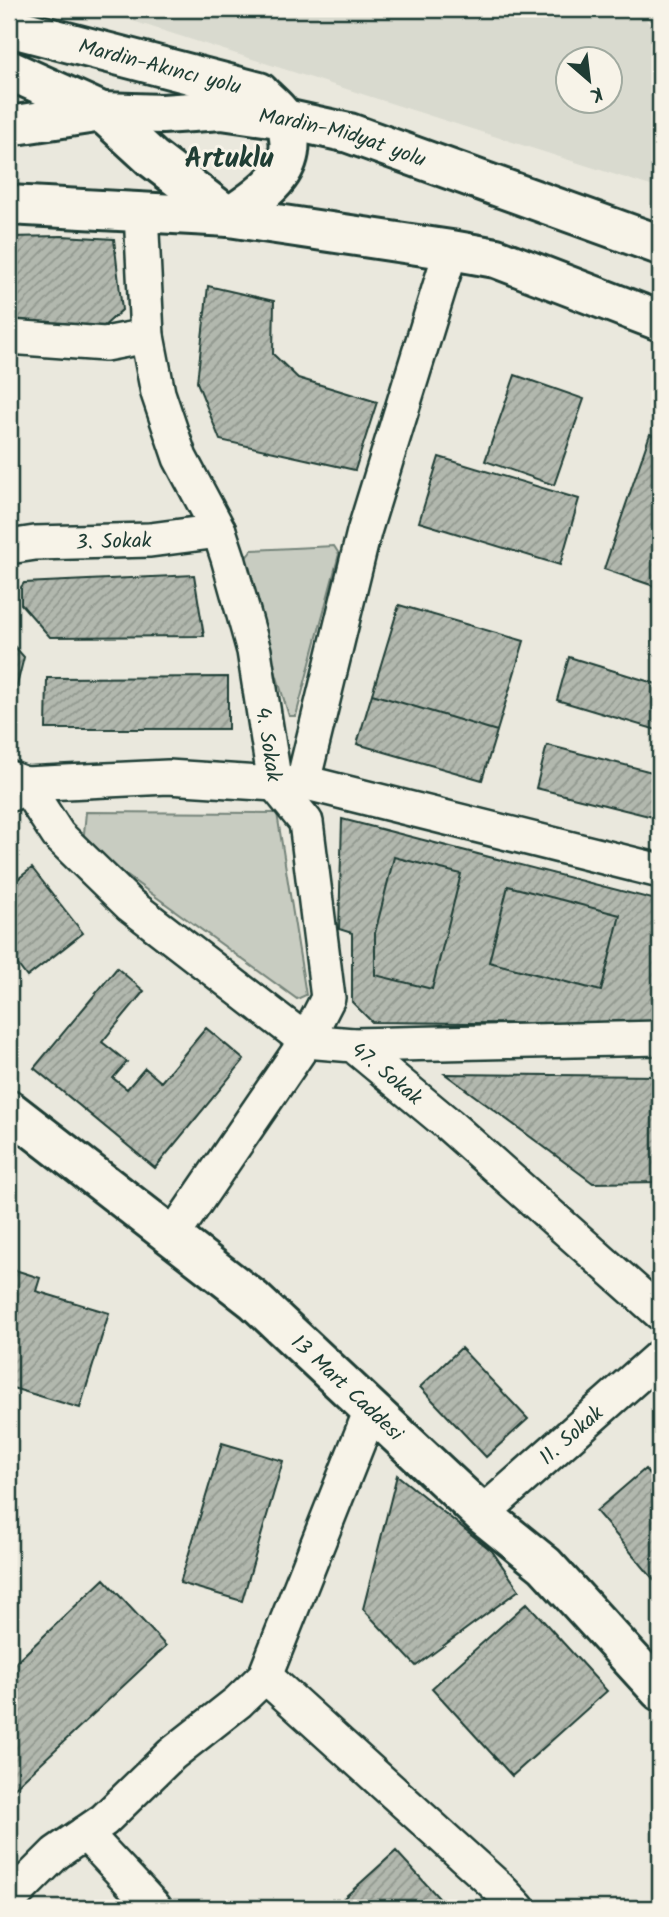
<svg xmlns="http://www.w3.org/2000/svg" width="669" height="1917" font-family="Kalam,sans-serif">
<style>
.built{fill:#d9dacf;fill-rule:evenodd}
.green{fill:#c8ccc1;stroke:#74847a;stroke-width:2}
.building{fill:url(#building-hatch);stroke:#1f3d34;stroke-width:2}
.lines{fill:none;stroke-linecap:round;stroke-linejoin:round}
.street-casing{stroke:#1f3d34;stroke-width:38}
.secondary-casing{stroke:#1f3d34;stroke-width:44}
.highway-casing{stroke:#1f3d34;stroke-width:44}
.street{stroke:#f7f3e8;stroke-width:33}
.secondary{stroke:#f7f3e8;stroke-width:38}
.highway{stroke:#f7f3e8;stroke-width:38}
.labels{text-anchor:middle;stroke-width:6;stroke-linejoin:round;paint-order:stroke}
.street-label{font-size:21px;fill:#1f3d34;stroke:#f7f3e8}
.district-label{font-size:28px;font-weight:bold;fill:#1f3d34;stroke:#f7f3e8}
</style>
<defs>
<pattern id="building-hatch" width="6" height="6" patternUnits="userSpaceOnUse" patternTransform="scale(1.75)"><rect width="6" height="6" fill="#b2b8ae"/><path d="M-1 1l2-2M0 6l6-6M5 7l2-2" fill="none" stroke="#90978e"/></pattern>
</defs>
<rect width="100%" height="100%" fill="#eae8dd"/>
<filter id="ink" filterUnits="userSpaceOnUse"><feTurbulence type="fractalNoise" baseFrequency=".0143" numOctaves="2"/><feDisplacementMap in="SourceGraphic" scale="14" xChannelSelector="R" yChannelSelector="G"/><feConvolveMatrix kernelMatrix="1 2 1 2 8 2 1 2 1" color-interpolation-filters="sRGB"/></filter>
<g filter="url(#ink)">
<path class="built" d="M 95,9 L 634,9 L 660,33 L 660,189 ZM 568,60 L 610,60 L 610,102 L 568,102 Z"/>
<path class="green" d="M 334,546 L 339,554 L 296,716 L 289,716 L 242,563 L 252,550 Z
M 86,812 L 277,813 L 306,995 L 297,999 L 83,844 Z"/>
<path class="building" d="M 62,236 L 114,239 L 122,310 L 102,328 L 9,322 L 9,237 Z
M 208,286 L 274,301 L 273,354 L 298,378 L 377,402 L 355,470 L 220,440 L 197,382 Z
M 515,375 L 584,399 L 554,485 L 485,461 Z
M 650,434 L 660,438 L 660,588 L 604,569 Z
M 439,457 L 579,499 L 560,565 L 419,522 Z
M 194,575 L 204,636 L 50,637 L 21,604 L 21,587 L 24,583 Z
M 399,605 L 524,641 L 497,731 L 372,694 Z
M 9,640 L 24,657 L 9,717 Z
M 569,657 L 660,685 L 660,731 L 557,700 Z
M 228,677 L 228,729 L 46,729 L 47,678 Z
M 372,694 L 497,731 L 482,780 L 357,744 Z
M 547,745 L 660,774 L 660,790 L 653,817 L 536,788 Z
M 342,819 L 660,901 L 660,1025 L 372,1022 L 352,1002 L 352,933 L 339,929 Z
M 394,857 L 461,874 L 432,989 L 375,975 L 375,933 Z
M 32,868 L 83,933 L 27,977 L 9,953 L 9,886 Z
M 508,886 L 620,915 L 601,991 L 489,962 Z
M 117,968 L 144,991 L 102,1042 L 127,1062 L 113,1078 L 127,1089 L 145,1068 L 161,1082 L 206,1028 L 244,1060 L 155,1168 L 34,1068 Z
M 445,1074 L 660,1076 L 660,1182 L 593,1183 Z
M 9,1268 L 40,1278 L 36,1291 L 109,1313 L 80,1408 L 9,1387 Z
M 461,1348 L 528,1419 L 486,1457 L 420,1387 Z
M 222,1443 L 283,1461 L 242,1601 L 180,1583 Z
M 645,1469 L 660,1487 L 660,1587 L 596,1511 Z
M 397,1475 L 492,1551 L 519,1590 L 416,1666 L 363,1609 Z
M 104,1579 L 166,1646 L 9,1793 L 9,1669 Z
M 527,1603 L 607,1691 L 512,1776 L 432,1688 Z
M 396,1851 L 448,1908 L 337,1908 L 335,1906 Z"/>
<g class="lines">
<defs>
<g id="street">
<path id="s1" d="M 141,212 L 147,336 L 158,393 L 180,458 L 219,531 L 228,558 L 254,651 L 275,784 L 306,822 L 328,998 L 306,1041 L 172,1237"/>
<path d="M 9,337 L 105,344 L 147,336"/>
<path id="s2" d="M 9,547 L 35,543 L 150,540 L 219,531"/>
<path id="s3" d="M 9,778 L 25,784 L 58,835 L 130,905 L 306,1041 L 353,1045 L 448,1124 L 660,1313"/>
<path d="M 303,782 L 364,532 L 451,250"/>
<path d="M 11,794 L 25,784 L 168,777 L 275,784 L 303,782 L 660,871"/>
<path d="M 353,1045 L 660,1038"/>
<path id="s4" d="M 482,1514 L 660,1356"/>
<path d="M 265,1676 L 499,1888 L 518,1908"/>
<path d="M 85,1833 L 155,1908"/>
<path d="M 9,1900 L 56,1853 L 104,1820 L 172,1754 L 238,1702 L 265,1676 L 371,1410"/>
</g>
<g id="secondary">
<path id="s5" d="M 9,27 L 259,92 C 266,100 281,111 285,121 C 303,169 264,193 229,217 L 152,158 L 102,112 L 9,70"/>
<path id="s6" d="M 9,1110 L 254,1300 L 482,1514 L 545,1565 L 660,1691"/>
</g>
<g id="highway">
<path id="s7" d="M 9,126 L 102,112 L 162,114 L 222,110 L 285,119 L 349,133 L 660,245"/>
<path d="M 9,205 L 229,217 L 451,250 L 496,258 L 660,321"/>
</g>
</defs>
<use href="#street" class="street-casing"/>
<use href="#secondary" class="secondary-casing"/>
<use href="#highway" class="highway-casing"/>
<use href="#street" class="street"/>
<use href="#secondary" class="secondary"/>
<use href="#highway" class="highway"/>
</g>
</g>
<g class="labels">
<g class="street-label">
<text dy="7" stroke="none"><textPath href="#s5" startOffset="156">Mardin-Akıncı yolu</textPath></text>
<text dy="7" stroke="none"><textPath href="#s7" startOffset="338">Mardin-Midyat yolu</textPath></text>
<text dy="7" stroke="none"><textPath href="#s2" startOffset="105">3. Sokak</textPath></text>
<text dy="7" stroke="none"><textPath href="#s1" startOffset="553">4. Sokak</textPath></text>
<text dy="7" stroke="none"><textPath href="#s3" startOffset="492">47. Sokak</textPath></text>
<text dy="7" stroke="none"><textPath href="#s6" startOffset="438">13 Mart Caddesi</textPath></text>
<text dy="7" stroke="none"><textPath href="#s4" startOffset="119">11. Sokak</textPath></text>
</g>
<g class="district-label">
<text x="229" y="167">Artuklu</text>
</g>
</g>
<rect width="669" height="1917" fill="none" stroke="#f7f3e8" stroke-width="35"/>
<rect x="18" y="18" width="634" height="1882" fill="none" stroke="#1f3d34" stroke-width="2.5" filter="url(#ink)"/>
<g transform="translate(589 80) rotate(152)"><circle r="33" fill="#f7f3e8" stroke="#a1aaa0" stroke-width="2"/>
<path d="M0-5L12 26L0 18L-12 26Z" fill="#1f3d34"/>
<text y="-10" font-size="19" font-weight="bold" text-anchor="middle" fill="#1f3d34">K</text>
</g>
</svg>
